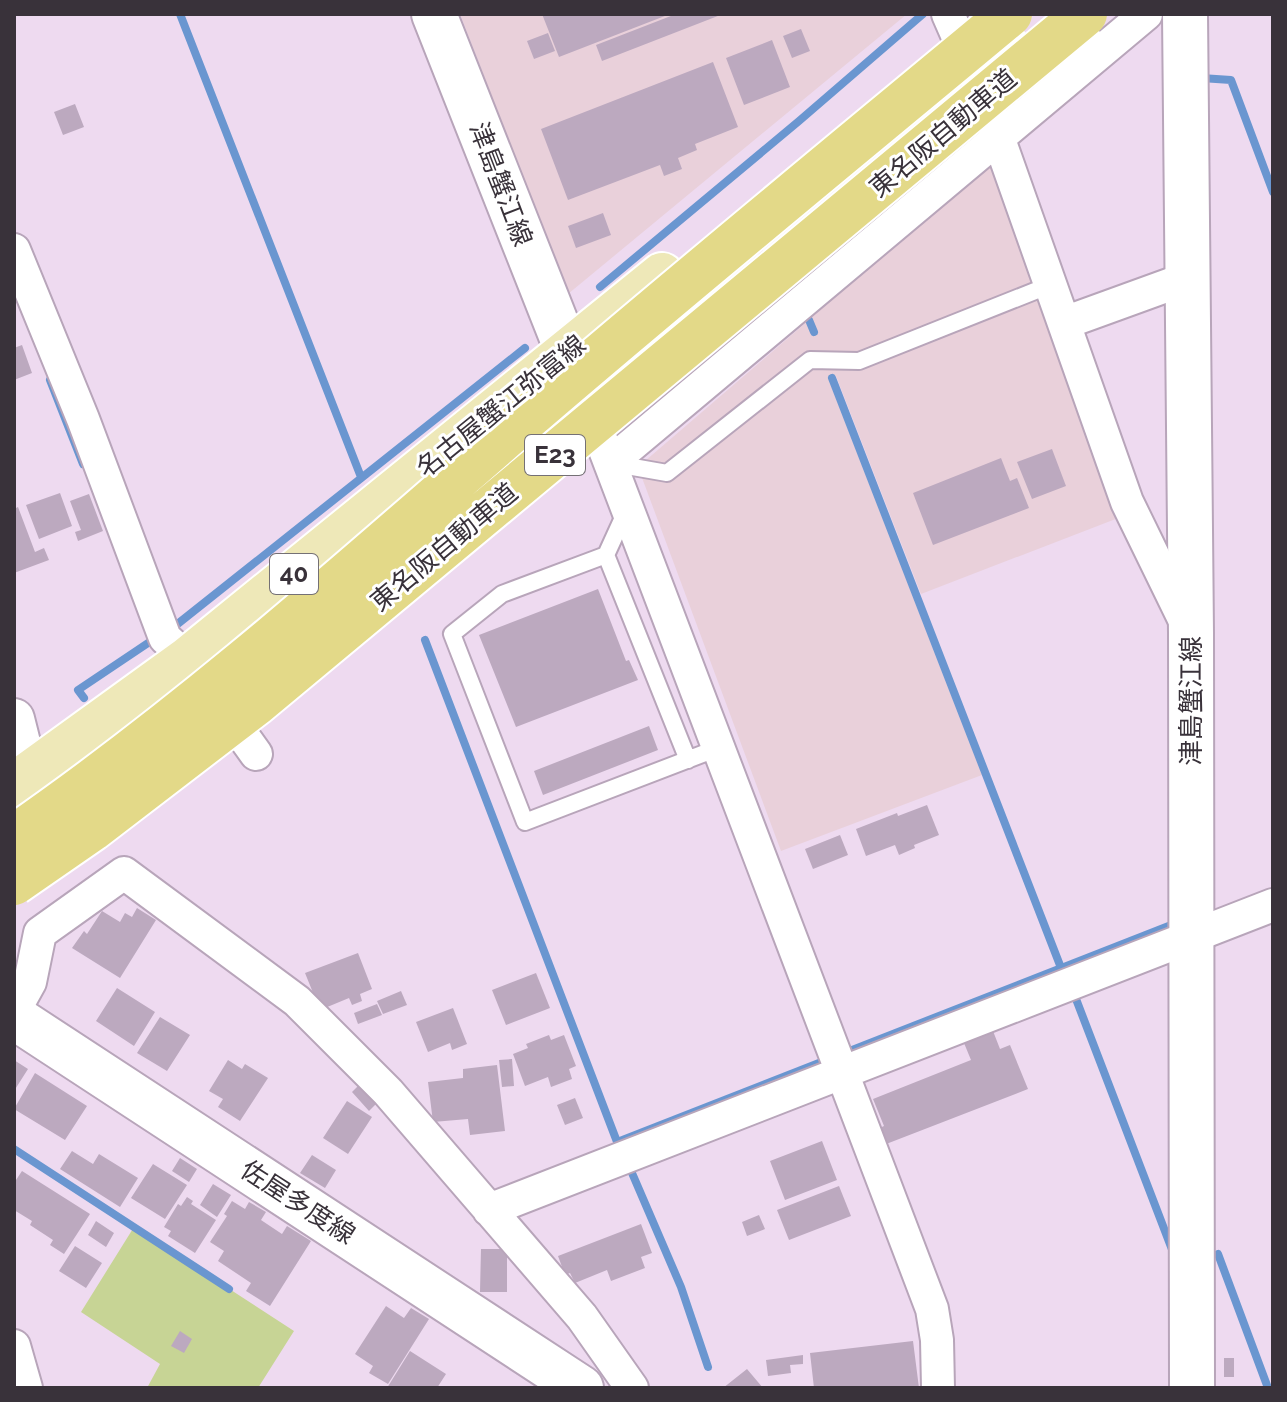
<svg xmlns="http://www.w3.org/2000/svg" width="1287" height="1402" font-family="Raleway,'Noto Sans JP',sans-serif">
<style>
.industrial{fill:#e9d0da}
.green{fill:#c7d495}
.water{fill:#6a96d0}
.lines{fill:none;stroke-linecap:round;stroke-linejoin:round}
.stream{stroke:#6a96d0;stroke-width:8}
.building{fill:#bca9bf}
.service-casing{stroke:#b8a5ba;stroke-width:20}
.minor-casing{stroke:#b8a5ba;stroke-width:36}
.tertiary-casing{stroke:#b8a5ba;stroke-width:44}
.secondary-casing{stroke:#b8a5ba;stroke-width:48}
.primary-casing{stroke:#fff;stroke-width:48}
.service{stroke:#fff;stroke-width:16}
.minor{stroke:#fff;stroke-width:32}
.tertiary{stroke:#fff;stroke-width:40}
.secondary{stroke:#fff;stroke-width:44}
.primary{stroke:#eee8b8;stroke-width:44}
.motorway-bridge-casing{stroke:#fff;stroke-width:48;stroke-linecap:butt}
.motorway-bridge{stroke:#e3d988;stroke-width:44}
.labels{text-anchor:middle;stroke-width:6;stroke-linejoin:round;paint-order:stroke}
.shield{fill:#fff;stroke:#747075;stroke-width:2}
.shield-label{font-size:24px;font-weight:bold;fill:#39323a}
.street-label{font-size:26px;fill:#39323a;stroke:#fff}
</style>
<rect width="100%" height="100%" fill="#eedaf0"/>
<path class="industrial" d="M 460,14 L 907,14 L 568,294 Z
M 985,159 L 998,169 L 1126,515 L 921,594 L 836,376 L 828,378 L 982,775 L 781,851 L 638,467 L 809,320 Z"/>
<path class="green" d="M 134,1227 L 294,1331 L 258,1388 L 147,1388 L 160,1364 L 81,1312 Z"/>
<path class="water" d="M 1178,918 L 1177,928 L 618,1149 L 614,1139 Z"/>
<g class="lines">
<path class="stream" d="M 180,14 L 361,477
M 1201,78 L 1231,80 L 1273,192
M 600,287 L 799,121 L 923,14
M 809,320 L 814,332
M 832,378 L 1063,973
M 50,380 L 83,464
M 175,626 L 525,348
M 425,640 L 619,1147
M 84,698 L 78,690 L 154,639
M 1076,999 L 1173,1252
M 14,1149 L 229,1289
M 632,1173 L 681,1287 L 708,1367
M 1218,1254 L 1268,1388"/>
</g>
<path class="building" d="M 542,14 L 670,14 L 559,57 Z
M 676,14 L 723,14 L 602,61 L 596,45 Z
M 801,29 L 810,51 L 792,58 L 783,36 Z
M 548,33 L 555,51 L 534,59 L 527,41 Z
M 772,40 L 790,87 L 744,105 L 726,58 Z
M 713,62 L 738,127 L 695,144 L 697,150 L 678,158 L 682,169 L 664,176 L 660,165 L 568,200 L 541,129 Z
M 75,104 L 84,127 L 63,135 L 54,112 Z
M 603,213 L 611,235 L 576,248 L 568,226 Z
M 22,345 L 32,373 L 14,380 L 14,348 Z
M 1052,449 L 1066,486 L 1032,499 L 1017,462 Z
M 1001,458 L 1010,481 L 1017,478 L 1029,508 L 933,545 L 913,493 Z
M 60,493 L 72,526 L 39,539 L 26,505 Z
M 89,494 L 103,531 L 78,541 L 75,532 L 81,530 L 70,501 Z
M 18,507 L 35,552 L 44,548 L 49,560 L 14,573 L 14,509 Z
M 598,589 L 626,661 L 629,660 L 638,680 L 516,727 L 479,635 Z
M 649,726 L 658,750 L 543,795 L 534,771 Z
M 927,805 L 939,835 L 914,845 L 915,848 L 899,855 L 895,845 L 866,856 L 856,829 L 897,813 L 898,816 Z
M 840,835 L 848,855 L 813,869 L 805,849 Z
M 137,908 L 156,920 L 120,978 L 72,948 L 84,931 L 87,934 L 102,911 L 120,922 L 125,913 L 132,917 Z
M 358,953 L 372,989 L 360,994 L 362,1001 L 352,1005 L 349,998 L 320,1010 L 305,973 Z
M 536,973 L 550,1008 L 506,1025 L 492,990 Z
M 117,988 L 155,1012 L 134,1046 L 96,1021 Z
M 401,991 L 407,1005 L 383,1014 L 377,1001 Z
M 377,1004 L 382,1015 L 358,1024 L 354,1013 Z
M 453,1008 L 467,1044 L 452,1050 L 450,1043 L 428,1052 L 416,1022 Z
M 160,1017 L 190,1035 L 167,1071 L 137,1053 Z
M 993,1031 L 1000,1049 L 1010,1045 L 1028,1089 L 881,1146 L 875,1130 L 884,1126 L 873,1099 L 971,1060 L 964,1043 Z
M 549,1035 L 551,1040 L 564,1035 L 576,1066 L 569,1069 L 572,1079 L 551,1087 L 548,1077 L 525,1086 L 513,1054 L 528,1048 L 526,1044 Z
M 512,1059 L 514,1086 L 502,1087 L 499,1060 Z
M 14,1060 L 28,1069 L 14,1091 Z
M 228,1060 L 242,1069 L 245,1064 L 268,1078 L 240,1121 L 218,1107 L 223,1099 L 209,1091 Z
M 497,1065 L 505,1131 L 470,1135 L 468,1119 L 433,1122 L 428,1082 L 463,1078 L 463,1069 Z
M 35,1073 L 87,1106 L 65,1140 L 14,1109 Z
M 360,1084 L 377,1103 L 369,1111 L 352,1092 Z
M 575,1098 L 583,1118 L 565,1125 L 557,1105 Z
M 347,1101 L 372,1117 L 348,1154 L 323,1138 Z
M 822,1141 L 837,1180 L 785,1200 L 770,1161 Z
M 72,1151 L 93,1164 L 99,1154 L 138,1178 L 120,1207 L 60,1169 Z
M 312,1155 L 336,1170 L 325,1188 L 300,1173 Z
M 180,1158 L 197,1169 L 189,1182 L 172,1171 Z
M 153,1164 L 187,1185 L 165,1219 L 131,1198 Z
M 22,1171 L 90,1214 L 64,1254 L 50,1245 L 53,1240 L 30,1225 L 32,1221 L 14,1210 L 14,1183 Z
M 213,1184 L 231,1195 L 217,1217 L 200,1205 Z
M 839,1186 L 851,1216 L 789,1240 L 777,1210 Z
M 187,1197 L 193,1201 L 191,1204 L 216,1220 L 195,1253 L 168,1236 L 171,1231 L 164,1227 L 178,1204 L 181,1206 Z
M 232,1201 L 245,1209 L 249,1202 L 266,1212 L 261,1220 L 282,1234 L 287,1226 L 311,1241 L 270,1306 L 246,1291 L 251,1283 L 218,1261 L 224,1251 L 210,1242 L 227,1216 L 224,1214 Z
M 759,1215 L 765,1229 L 747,1236 L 742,1222 Z
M 96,1221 L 114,1233 L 106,1247 L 88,1235 Z
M 641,1224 L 652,1253 L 641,1257 L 645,1268 L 611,1281 L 607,1270 L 575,1283 L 570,1273 L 565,1275 L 558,1256 Z
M 75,1246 L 102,1263 L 86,1288 L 59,1271 Z
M 481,1249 L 507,1249 L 507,1292 L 480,1292 Z
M 386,1306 L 404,1318 L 411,1308 L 429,1319 L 388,1384 L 369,1373 L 373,1366 L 355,1354 Z
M 180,1331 L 192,1339 L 184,1353 L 171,1346 Z
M 913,1341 L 919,1388 L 814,1388 L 810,1353 Z
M 410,1351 L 446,1374 L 437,1388 L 387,1388 Z
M 803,1355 L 803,1364 L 790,1365 L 791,1373 L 768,1376 L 766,1360 Z
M 1224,1358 L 1234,1358 L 1234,1377 L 1224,1377 Z
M 747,1369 L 763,1388 L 723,1388 Z"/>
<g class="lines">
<defs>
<path id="service" d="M 610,463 L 667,473 L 810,360 L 859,361 L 1050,285
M 627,509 L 606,555 L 502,594 L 452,634 L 525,822 L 718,748
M 606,555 L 688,760"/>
<path id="minor" d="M 948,14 L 983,94 L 1127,502 L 1188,627
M 14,250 L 83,419 L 165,638 L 188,659 L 256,754
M 1064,323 L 1188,278
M 570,358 L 932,1309 L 937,1340 L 938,1388
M 610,463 L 1146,14
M 14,1011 L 30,982 L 40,933 L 124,873 L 297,1001 L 388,1092 L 582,1317 L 632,1388
M 489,1210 L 1273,905
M 14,1346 L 26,1388"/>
<path id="tertiary" d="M 14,719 L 28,775"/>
<path id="secondary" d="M 434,14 L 568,353
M 1185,14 L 1191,633 L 1192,1388
M 14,1017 L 581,1388"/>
<path id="primary" d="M 14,785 L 188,659 L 662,275"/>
</defs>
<use href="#service" class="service-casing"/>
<use href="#minor" class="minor-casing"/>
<use href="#tertiary" class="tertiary-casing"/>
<use href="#secondary" class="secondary-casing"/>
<use href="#primary" class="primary-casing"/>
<use href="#service" class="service"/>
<use href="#minor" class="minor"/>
<use href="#tertiary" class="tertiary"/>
<use href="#secondary" class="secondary"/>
<use href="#primary" class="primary"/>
<defs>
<path id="motorway-bridge" d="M 14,837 C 196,711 360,563 527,418 C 686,281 849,148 1010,14
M 14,883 L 92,829 L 255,704 L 1085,14"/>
</defs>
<use href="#motorway-bridge" class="motorway-bridge-casing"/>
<use href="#motorway-bridge" class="motorway-bridge"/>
</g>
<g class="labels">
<g class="shield">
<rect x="525" y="435" width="60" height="40" rx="6"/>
<rect x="270" y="554" width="48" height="40" rx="6"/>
</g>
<g class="shield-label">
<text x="555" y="463">E23</text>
<text x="294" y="582">40</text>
</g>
<g class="street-label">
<text transform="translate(943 133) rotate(-40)" y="9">東名阪自動車道</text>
<text transform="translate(501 184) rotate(69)" y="9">津島蟹江線</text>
<text transform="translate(501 406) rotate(-39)" y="9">名古屋蟹江弥富線</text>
<text transform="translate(444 547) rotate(-40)" y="9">東名阪自動車道</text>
<text transform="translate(1191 701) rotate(-90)" y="9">津島蟹江線</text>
<text transform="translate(298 1202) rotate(33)" y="9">佐屋多度線</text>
</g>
</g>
<rect width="1287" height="1402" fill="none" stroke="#39323a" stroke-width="32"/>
</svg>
